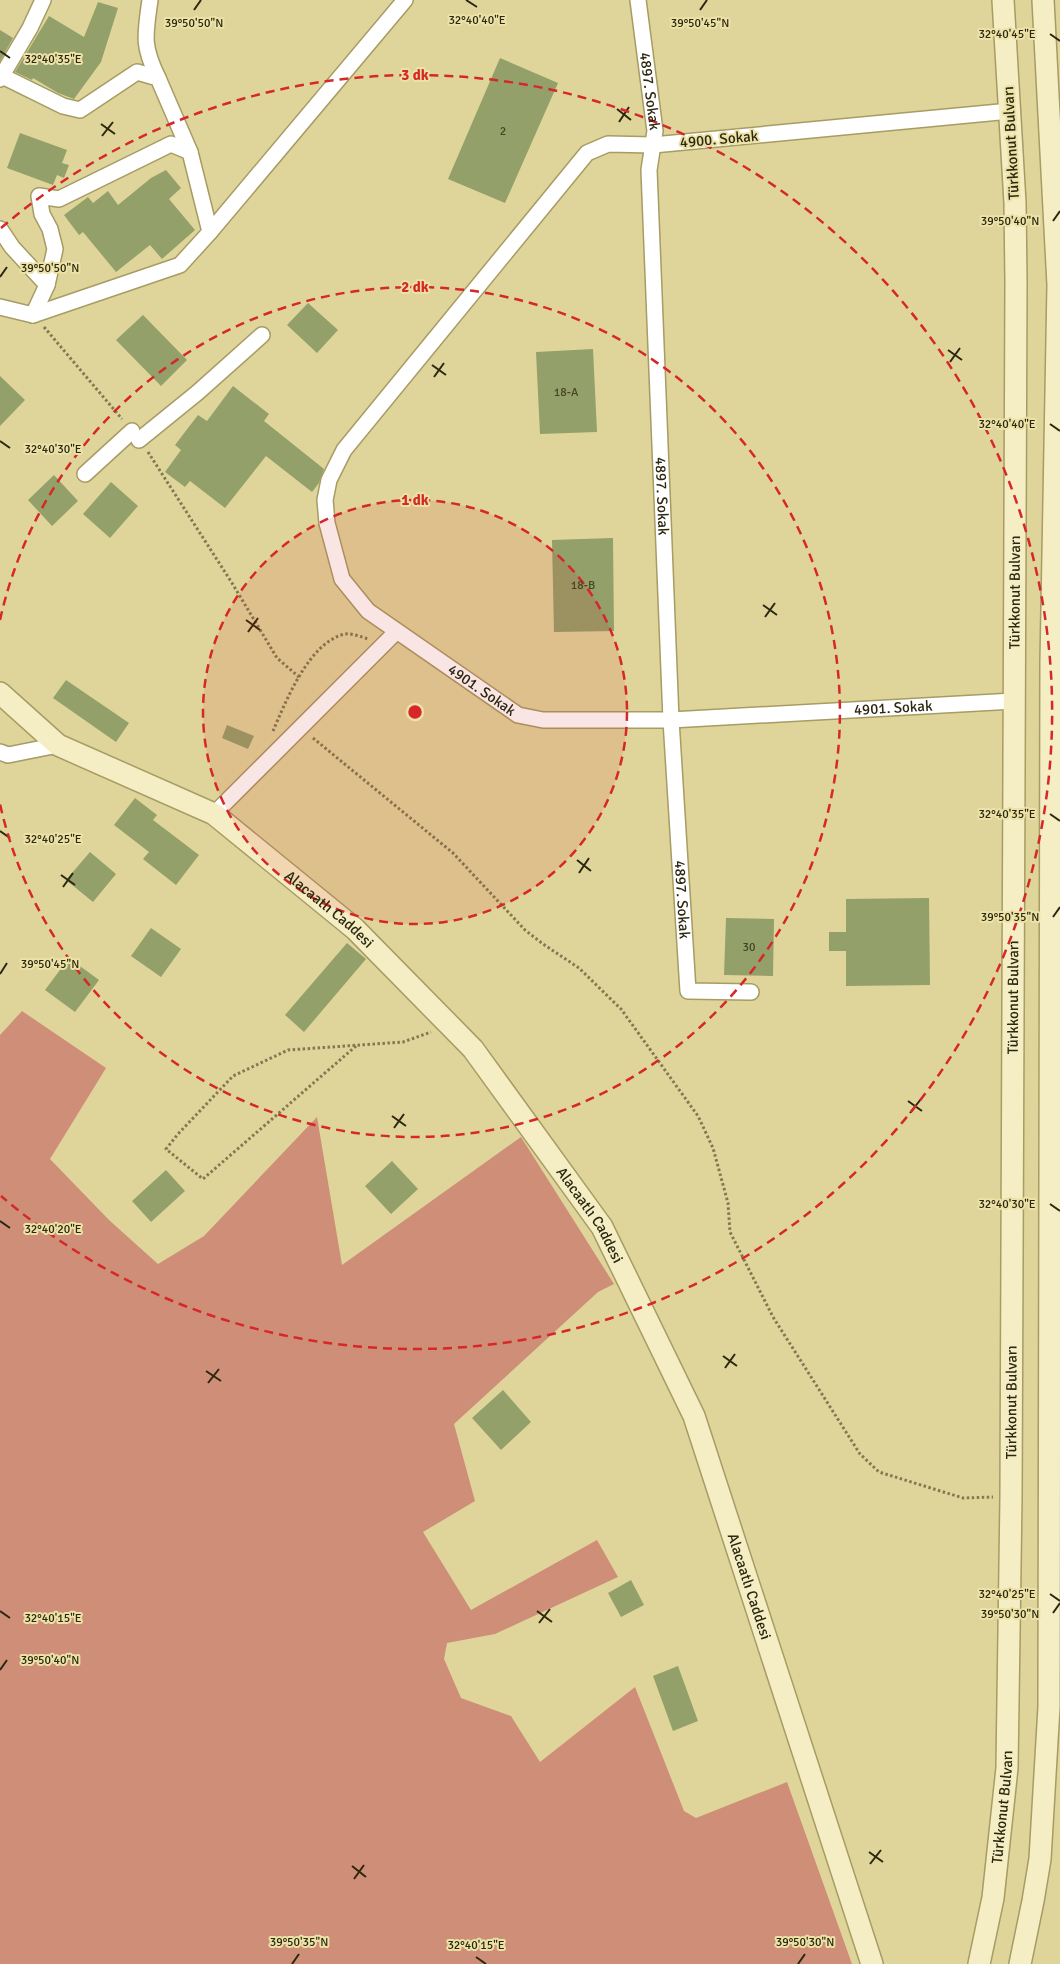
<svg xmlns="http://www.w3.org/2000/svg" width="1060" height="1964" font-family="Signika,sans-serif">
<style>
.green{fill:#cf8e78}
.building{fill:#93a069}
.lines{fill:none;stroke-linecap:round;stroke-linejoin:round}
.street-casing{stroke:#a69c64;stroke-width:18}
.secondary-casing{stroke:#a69c64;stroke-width:24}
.path{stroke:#807951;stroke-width:3;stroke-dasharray:2.5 2.5;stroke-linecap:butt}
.street{stroke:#fff;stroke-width:15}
.secondary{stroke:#f5eec4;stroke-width:21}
.ticks{fill:none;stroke:#2b2710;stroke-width:2}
.ring{fill:none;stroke:#d62828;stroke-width:2.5;stroke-dasharray:9 6}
.labels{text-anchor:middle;stroke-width:4;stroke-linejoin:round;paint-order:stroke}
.number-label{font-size:12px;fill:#454526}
.street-label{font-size:15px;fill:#2b2710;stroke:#ece2a7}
.ticks-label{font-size:12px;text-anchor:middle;fill:#2b2710;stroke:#ece2a7;stroke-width:4;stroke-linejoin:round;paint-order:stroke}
.centre{fill:#d62828;stroke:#ece2a7;stroke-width:2.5}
.ring-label{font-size:15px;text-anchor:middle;font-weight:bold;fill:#d62828;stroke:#ece2a7;stroke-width:4;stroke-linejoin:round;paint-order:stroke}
</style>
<rect width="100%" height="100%" fill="#dfd59a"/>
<path class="green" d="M 22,1011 L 106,1068 L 50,1159 L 109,1220 L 158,1264 L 204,1236 L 317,1117 L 342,1265 L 521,1137 L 614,1284 L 598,1292 L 454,1424 L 475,1501 L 423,1532 L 471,1610 L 597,1540 L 618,1577 L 495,1634 L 447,1643 L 444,1659 L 461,1698 L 511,1716 L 540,1762 L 635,1687 L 684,1811 L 696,1818 L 787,1782 L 852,1964 L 0,1964 L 0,1035 Z"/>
<path class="building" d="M 98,2 L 118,8 L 101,62 L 74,99 L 58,93 L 33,78 L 32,80 L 15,72 L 49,16 L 84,37 Z
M 0,30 L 13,38 L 0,61 Z
M 500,58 L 558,83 L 505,203 L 448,179 Z
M 20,133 L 67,150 L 62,163 L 69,165 L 64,178 L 57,175 L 53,185 L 7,168 Z
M 166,170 L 181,188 L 169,199 L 195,230 L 162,259 L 150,245 L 116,272 L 83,232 L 79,235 L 64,215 L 88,197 L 93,203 L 108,191 L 118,205 L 151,178 Z
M 308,303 L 338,330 L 317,353 L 287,325 Z
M 143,315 L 187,360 L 161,386 L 116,340 Z
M 593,349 L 597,432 L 540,434 L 536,352 Z
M 0,376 L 25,400 L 0,426 Z
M 233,386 L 269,414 L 264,421 L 324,469 L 319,483 L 312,492 L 266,456 L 225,508 L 190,481 L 185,487 L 165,472 L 181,450 L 175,445 L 198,415 L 207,421 Z
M 54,475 L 78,501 L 52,526 L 28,500 Z
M 111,482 L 138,506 L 110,538 L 83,514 Z
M 613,538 L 614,631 L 554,632 L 552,540 Z
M 66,680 L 129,723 L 116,742 L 53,698 Z
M 227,725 L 254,736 L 248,749 L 222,738 Z
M 135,798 L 157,815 L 153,820 L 199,855 L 176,885 L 143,859 L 149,852 L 114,825 Z
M 90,852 L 116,874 L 93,902 L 66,880 Z
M 929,898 L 930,985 L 846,986 L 846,951 L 829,951 L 829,932 L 846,932 L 846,899 Z
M 726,918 L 774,919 L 773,976 L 724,975 Z
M 151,928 L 181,949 L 161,977 L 131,956 Z
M 347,943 L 366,959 L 304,1032 L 285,1015 Z
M 69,958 L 99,980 L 75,1012 L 45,990 Z
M 392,1161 L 418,1189 L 391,1214 L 365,1186 Z
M 166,1170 L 185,1191 L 151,1222 L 132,1201 Z
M 503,1390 L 531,1422 L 501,1450 L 472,1418 Z
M 631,1580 L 644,1605 L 621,1617 L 608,1593 Z
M 678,1666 L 698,1721 L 673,1731 L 653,1676 Z"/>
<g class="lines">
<defs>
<g id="street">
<path d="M 150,0 C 145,36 142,45 158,78"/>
<path id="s1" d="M 638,0 L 655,131 L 649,170 L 671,720 L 688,991 L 751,992"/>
<path d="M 2,76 L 63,106 L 80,110 L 137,72 L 158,78 L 190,152 L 210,232"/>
<path d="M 0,79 L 30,28 L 43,0"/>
<path id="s2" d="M 1010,111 L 653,145 L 608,144 L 587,153 L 344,450 L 329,480 L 325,500 L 327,523 L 342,579 L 368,611 L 518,715 L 543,720 L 671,720 L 1014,701"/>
<path d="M 0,229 L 12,247 L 47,285 L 33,315"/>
<path d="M 47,285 L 55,249 L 50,229 L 42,214 L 39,196 L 59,199 L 171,144 L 190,152"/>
<path d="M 0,307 L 33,315 L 180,265 L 210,232 L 405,0"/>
<path d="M 139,440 L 197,393 L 262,335"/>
<path d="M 85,474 L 132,431"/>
<path d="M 0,752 L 8,755 L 58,745"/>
<path d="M 214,814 L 396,632"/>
</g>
<g id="secondary">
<path id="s3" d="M 0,693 L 58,745 L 214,814 L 355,929 L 473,1049 L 602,1227 L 694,1416 L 872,1964"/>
<path id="s4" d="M 979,1964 L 993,1898 L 1007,1768 L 1011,1497 L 1016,282 L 1015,203 L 1003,0"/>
<path d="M 1020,1964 L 1033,1901 L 1040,1859 L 1049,1707 L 1051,662 L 1058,285 L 1043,0"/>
</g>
</defs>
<use href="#street" class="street-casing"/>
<use href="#secondary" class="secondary-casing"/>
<path class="path" d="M 44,327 L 122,419
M 148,452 L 232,583 L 277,658 L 299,677
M 273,731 C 286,701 309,642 345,634 C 352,633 362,637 368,639
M 313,738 L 453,853 L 525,930 L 543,944 L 579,968 L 621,1009 L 698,1116 L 713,1148 L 728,1203 L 730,1232 L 773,1317 L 860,1454 L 879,1472 L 963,1498 L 993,1497
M 356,1046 L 203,1179 L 166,1149 L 178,1134 L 233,1076 L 288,1050 L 403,1042 L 431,1032"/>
<use href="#street" class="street"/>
<use href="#secondary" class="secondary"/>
</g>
<path class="ticks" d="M 466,0 L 477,7M 194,10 L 201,0M 700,10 L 707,0M 1050,34 L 1060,41M 0,51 L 10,58M 617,109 L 631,120M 619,122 L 629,107M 101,124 L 115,134M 102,136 L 113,122M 1053,221 L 1060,211M 0,277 L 7,267M 948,350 L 962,360M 950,362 L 960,348M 432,365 L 446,375M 434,377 L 444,363M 1050,424 L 1060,431M 0,441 L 10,448M 763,605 L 777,615M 765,617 L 775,603M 246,620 L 260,630M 248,632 L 258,618M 1050,814 L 1060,821M 0,831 L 10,838M 577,860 L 591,871M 579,873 L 589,858M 61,875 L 75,885M 63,887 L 73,873M 1053,917 L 1060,907M 0,974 L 7,963M 908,1101 L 922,1111M 910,1113 L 921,1099M 392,1116 L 406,1126M 394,1128 L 404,1114M 1050,1204 L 1060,1211M 0,1221 L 10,1228M 723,1356 L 737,1366M 725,1368 L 735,1354M 206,1371 L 221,1381M 208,1383 L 219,1369M 1050,1594 L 1060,1601M 0,1611 L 10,1618M 537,1611 L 552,1622M 1053,1613 L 1060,1603M 539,1623 L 550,1609M 0,1670 L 7,1660M 869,1852 L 883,1862M 870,1864 L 881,1850M 352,1866 L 366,1877M 354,1879 L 364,1865M 476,1957 L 486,1964M 292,1964 L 299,1954M 798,1964 L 805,1954"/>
<circle cx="415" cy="712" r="212" fill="#d62828" fill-opacity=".12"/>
<g class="ring">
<circle cx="415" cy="712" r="212"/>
<path d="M0 620A425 425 0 1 1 0 804"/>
<path d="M1 228A637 637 0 1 1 1 1196"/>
</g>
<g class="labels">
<g class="number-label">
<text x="503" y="135">2</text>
<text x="566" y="396">18-A</text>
<text x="583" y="589">18-B</text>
<text x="749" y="951">30</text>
</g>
<g class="street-label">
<text dy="5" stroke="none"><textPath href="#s1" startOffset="92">4897. Sokak</textPath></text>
<text transform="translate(719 139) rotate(-5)" y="5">4900. Sokak</text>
<text transform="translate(1011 143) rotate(-93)" y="5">Türkkonut Bulvarı</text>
<text dy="5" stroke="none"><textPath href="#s1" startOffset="498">4897. Sokak</textPath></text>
<text dy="5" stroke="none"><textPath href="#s4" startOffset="1374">Türkkonut Bulvarı</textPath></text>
<text dy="5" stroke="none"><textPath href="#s2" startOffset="1125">4901. Sokak</textPath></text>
<text dy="5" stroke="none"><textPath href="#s2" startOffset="1545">4901. Sokak</textPath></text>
<text dy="5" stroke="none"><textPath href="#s1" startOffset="902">4897. Sokak</textPath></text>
<text dy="5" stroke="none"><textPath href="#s3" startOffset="398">Alacaatlı Caddesi</textPath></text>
<text dy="5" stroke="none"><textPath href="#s4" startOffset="969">Türkkonut Bulvarı</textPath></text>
<text dy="5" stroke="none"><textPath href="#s3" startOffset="802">Alacaatlı Caddesi</textPath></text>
<text dy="5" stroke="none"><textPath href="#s4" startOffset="564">Türkkonut Bulvarı</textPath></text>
<text dy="5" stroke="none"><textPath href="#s3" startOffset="1208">Alacaatlı Caddesi</textPath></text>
<text dy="5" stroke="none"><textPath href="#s4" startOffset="159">Türkkonut Bulvarı</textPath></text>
</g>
</g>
<g class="ticks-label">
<text x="477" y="24">32°40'40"E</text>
<text x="194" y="27">39°50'50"N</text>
<text x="700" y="27">39°50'45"N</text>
<text x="1007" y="38">32°40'45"E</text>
<text x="53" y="63">32°40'35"E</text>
<text x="1010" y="225">39°50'40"N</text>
<text x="50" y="272">39°50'50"N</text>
<text x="1007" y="428">32°40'40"E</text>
<text x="53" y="453">32°40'30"E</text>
<text x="1007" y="818">32°40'35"E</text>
<text x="53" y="843">32°40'25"E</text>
<text x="1010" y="921">39°50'35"N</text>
<text x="50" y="968">39°50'45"N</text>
<text x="1007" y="1208">32°40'30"E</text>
<text x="53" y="1233">32°40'20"E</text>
<text x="1007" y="1598">32°40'25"E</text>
<text x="1010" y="1618">39°50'30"N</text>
<text x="53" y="1622">32°40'15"E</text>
<text x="50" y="1664">39°50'40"N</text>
<text x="299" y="1946">39°50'35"N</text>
<text x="805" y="1946">39°50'30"N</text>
<text x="476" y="1949">32°40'15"E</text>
</g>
<circle cx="415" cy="712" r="8" class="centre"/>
<g class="ring-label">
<text x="415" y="80">3 dk</text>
<text x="415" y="292">2 dk</text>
<text x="415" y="505">1 dk</text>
</g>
</svg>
